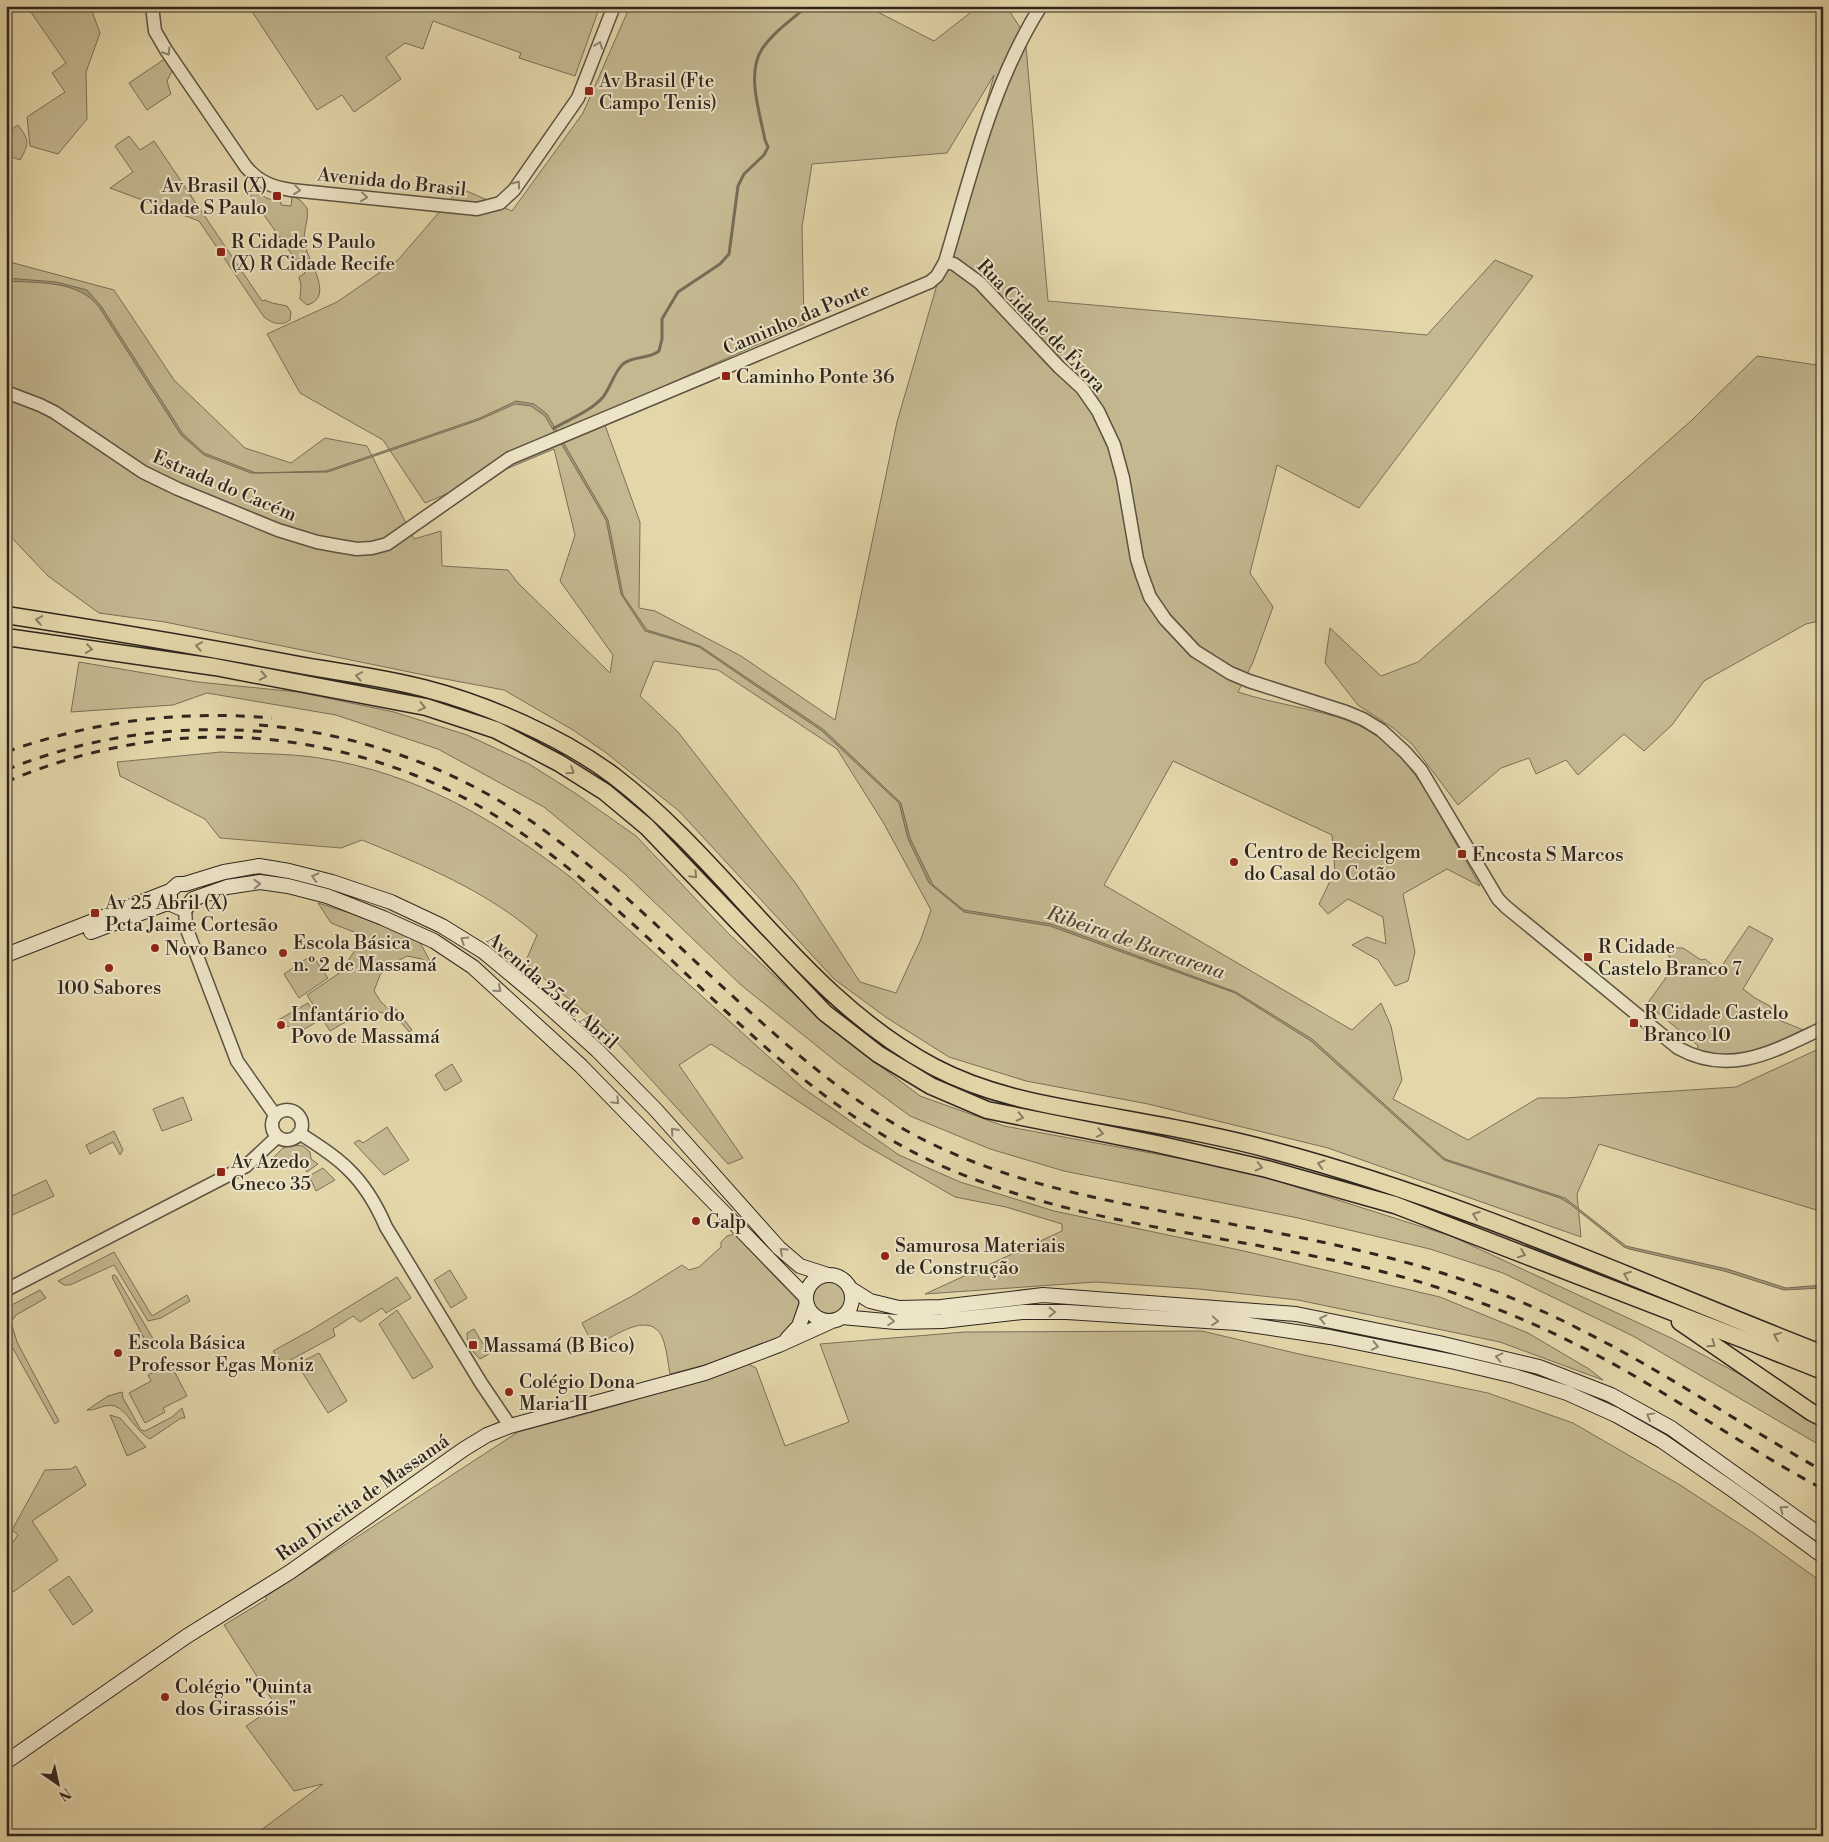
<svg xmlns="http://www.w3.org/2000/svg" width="1829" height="1842" font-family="'Libre Bodoni',serif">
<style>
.green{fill:#c4b891;stroke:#7a6f58;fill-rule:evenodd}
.water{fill:#a69a7a;stroke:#766c55}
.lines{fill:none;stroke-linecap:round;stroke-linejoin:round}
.stream{stroke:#766c55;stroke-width:3}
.tertiary-casing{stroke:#5c5241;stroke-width:15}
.secondary-casing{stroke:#2f261e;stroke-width:16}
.trunk-casing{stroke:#2f261e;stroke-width:19}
.tertiary{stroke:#ede4c7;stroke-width:12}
.secondary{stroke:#ede4c7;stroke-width:14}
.trunk{stroke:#e3d6a9;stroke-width:16}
.rail{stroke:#2f261e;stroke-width:3;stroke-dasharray:9 9;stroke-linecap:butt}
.oneway{stroke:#8e8572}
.oneway2{stroke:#897e64}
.poi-dot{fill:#8f2418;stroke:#ede4c7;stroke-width:2}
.labels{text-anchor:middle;stroke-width:4;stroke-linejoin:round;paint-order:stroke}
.poi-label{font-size:19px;fill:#2f261e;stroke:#ede4c7;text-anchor:start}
.street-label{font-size:19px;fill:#2f261e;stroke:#ede4c7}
.water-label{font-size:20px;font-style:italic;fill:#53493a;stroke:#ede4c7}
</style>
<rect width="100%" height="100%" fill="#e3d6a9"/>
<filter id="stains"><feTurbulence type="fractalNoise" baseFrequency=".004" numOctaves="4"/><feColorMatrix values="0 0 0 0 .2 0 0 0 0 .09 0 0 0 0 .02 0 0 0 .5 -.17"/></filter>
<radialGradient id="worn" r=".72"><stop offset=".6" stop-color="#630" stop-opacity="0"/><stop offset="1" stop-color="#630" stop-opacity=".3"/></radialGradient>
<path class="green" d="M 31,6 L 90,6 L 100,33 L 86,72 L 87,119 L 58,154 L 30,146 L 27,117 L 65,92 L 52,73 L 66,63 L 28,8 Z
M 253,6 L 600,6 L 575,76 L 519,58 L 521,53 L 433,21 L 423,49 L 405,43 L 386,57 L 401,79 L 354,112 L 342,95 L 317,110 L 251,10 Z
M 630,6 L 866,6 L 934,41 L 979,6 L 1006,6 L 1025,35 L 1048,301 L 1427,335 L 1495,260 L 1533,276 L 1359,508 L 1277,465 L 1250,573 L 1273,607 L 1253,662 L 1238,692 C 1274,704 1313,708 1349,721 C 1406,743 1431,800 1459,849 L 1458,851 L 1463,860 L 1465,859 L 1480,886 L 1447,869 L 1403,894 L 1415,952 L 1408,981 L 1395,986 L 1378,960 L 1352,945 L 1367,937 L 1386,944 L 1383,917 L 1348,899 L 1328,914 L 1319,904 L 1335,871 L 1332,835 L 1173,761 L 1104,885 L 1352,1030 L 1381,1003 L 1391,1026 L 1402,1080 L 1393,1099 L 1468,1140 L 1538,1098 L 1565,1098 L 1736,1087 L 1823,1047 L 1823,1212 L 1599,1144 L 1577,1194 L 1581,1237 L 1328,1148 L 1148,1104 L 1026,1081 L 949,1057 L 887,1018 L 834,979 L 679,811 L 605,752 L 573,730 L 504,690 L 429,676 L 165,622 L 99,613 L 48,576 L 11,537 L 6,538 L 6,261 L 114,290 L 174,380 L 245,448 L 291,463 L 325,438 L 367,446 L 414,539 L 441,531 L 442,566 L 508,570 L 518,583 L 610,673 L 613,655 L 560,581 L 575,535 L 554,449 L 425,503 L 383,440 L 300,393 L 267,334 L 337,302 L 398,260 L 460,188 L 512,211 L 583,113 ZM 994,75 L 936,288 L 897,422 L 835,720 L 741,656 L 655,611 L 639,608 L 640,522 L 601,414 L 804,324 L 802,227 L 812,164 L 947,153 ZM 654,661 L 718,670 L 837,749 L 883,822 L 931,910 L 921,939 L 896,993 L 860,982 L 797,885 L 678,732 L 640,696 Z
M 169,56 L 175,65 L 167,81 L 171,94 L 147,110 L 129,83 Z
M 18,125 C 29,140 30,143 20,160 L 6,155 L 6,133 Z
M 129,136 L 140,150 L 154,141 L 262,301 L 265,300 L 272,303 L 287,306 L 291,312 L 290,320 C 281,327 272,323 264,317 L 199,221 L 110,188 L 133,172 L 115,146 Z
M 255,185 L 258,187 L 257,190 L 266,198 L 273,200 L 274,197 L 281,197 L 281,205 L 291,206 L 292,196 L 300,200 L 307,208 C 309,218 304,229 304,240 C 305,258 337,297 307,305 L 300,299 L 301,285 L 299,277 L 305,273 L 247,191 Z
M 1757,356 L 1823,366 L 1823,620 L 1806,624 L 1704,681 L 1672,725 L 1644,751 L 1624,734 L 1578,775 L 1566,760 L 1536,774 L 1529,758 L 1501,768 L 1458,805 L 1412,744 L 1393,728 L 1358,705 L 1325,663 L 1330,628 L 1381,676 L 1418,662 L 1692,420 Z
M 79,662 L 198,682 L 298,692 L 394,712 L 467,735 L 529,764 L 575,793 L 636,836 L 729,934 L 834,1031 L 920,1096 L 1004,1126 L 1243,1170 L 1451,1236 L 1671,1338 L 1745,1377 L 1823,1422 L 1823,1447 L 1633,1336 L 1503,1273 L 1430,1249 L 1298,1218 L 1064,1171 L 990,1149 L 910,1116 L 838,1063 L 741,985 L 624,873 L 544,807 L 438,749 L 336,715 L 207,693 L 173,705 L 71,712 Z
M 221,752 C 252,754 289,753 319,758 C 417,773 496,820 573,879 L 803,1088 L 899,1155 L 960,1182 L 1054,1211 L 1244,1251 L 1440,1297 L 1528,1333 L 1589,1369 L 1603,1380 L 1500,1342 L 1298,1300 L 1199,1289 L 1096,1282 L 925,1294 L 1062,1231 L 1062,1224 L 1006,1207 L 955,1197 L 863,1144 L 711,1044 L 679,1065 L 743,1158 L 728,1164 L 603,1027 L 525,963 L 537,935 C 487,891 423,865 362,840 L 341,848 L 220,838 L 205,819 L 120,776 L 117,762 Z
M 318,903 L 369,919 L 418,939 L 436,972 L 422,959 L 407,956 L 388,966 L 380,975 L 374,991 L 381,1002 L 391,1011 L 396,1009 L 412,1030 L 409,1032 L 395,1015 L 378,1012 L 361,1013 L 330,1031 L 307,995 L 341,972 L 364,936 L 331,923 Z
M 1749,926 L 1773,939 L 1743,989 L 1755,998 L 1770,1006 L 1779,1020 L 1808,1032 L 1734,1058 L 1697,1052 L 1698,1046 L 1695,1043 L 1647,1004 L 1665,979 L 1671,961 L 1666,948 L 1683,948 L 1701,960 L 1705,959 L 1719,970 Z
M 312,955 L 328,978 L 299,998 L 284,974 Z
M 308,1003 L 318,1021 L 303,1030 L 287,1026 L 283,1027 L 278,1020 Z
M 452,1064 L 462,1081 L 445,1091 L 435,1075 Z
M 183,1097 L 192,1120 L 162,1131 L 153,1109 Z
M 387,1127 L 409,1160 L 384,1175 L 354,1143 L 359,1140 L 363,1143 Z
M 114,1131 L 123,1150 L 120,1155 L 113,1142 L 90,1154 L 86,1145 Z
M 292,1145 L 303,1146 L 310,1152 L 311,1159 L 318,1164 L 307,1172 L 299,1161 L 281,1168 L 272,1159 L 283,1148 Z
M 323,1168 L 335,1180 L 316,1191 L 309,1176 Z
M 46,1180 L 54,1196 L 6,1218 L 6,1199 Z
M 734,1234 L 799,1302 C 796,1314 794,1324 785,1333 C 765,1352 698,1366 670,1374 C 668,1363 667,1352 664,1342 C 653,1306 613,1337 594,1347 L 582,1323 L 634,1295 L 682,1265 L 689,1270 L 699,1267 L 721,1247 L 721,1242 L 727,1236 Z
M 114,1252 L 152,1316 L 187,1295 L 190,1301 L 161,1318 L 148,1321 L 114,1265 L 70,1285 L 64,1285 L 58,1281 Z
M 450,1270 L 467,1298 L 451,1308 L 434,1280 Z
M 114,1275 L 116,1276 L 155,1342 L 148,1346 L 113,1279 L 112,1276 Z
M 397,1277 L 411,1298 L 386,1313 L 382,1308 L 360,1322 L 353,1316 L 333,1329 L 335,1336 L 283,1364 L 273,1351 L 311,1330 Z
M813 1299a17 17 0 1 1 34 0a17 17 0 1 1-34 0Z
M 40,1290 L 46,1298 L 16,1315 L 11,1322 L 17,1342 L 59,1421 L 55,1424 L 6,1336 L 6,1308 Z
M 397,1310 L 433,1367 L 413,1379 L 379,1324 Z
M 474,1329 L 489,1354 L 480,1359 C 473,1353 466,1343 467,1333 Z
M 1202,1331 L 1299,1354 L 1488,1393 L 1573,1423 L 1680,1485 L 1755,1534 L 1823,1583 L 1823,1836 L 253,1836 L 323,1784 L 294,1791 L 246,1726 L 276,1706 L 224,1625 L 267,1599 L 265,1597 L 518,1432 L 611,1407 L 748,1364 L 756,1368 L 785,1446 L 849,1422 L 820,1344 L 965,1332 Z
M 319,1353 L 347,1401 L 328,1413 L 297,1364 Z
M 170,1363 L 187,1396 L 163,1408 L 165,1412 L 145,1423 L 129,1393 L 151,1381 L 148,1375 Z
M 122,1392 L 123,1398 L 141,1430 L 145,1431 L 172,1417 L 182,1408 L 185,1418 L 181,1418 L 150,1439 C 136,1432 128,1411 115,1406 C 105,1403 96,1411 87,1410 L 108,1396 Z
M 110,1415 L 120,1418 L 146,1447 L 127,1456 Z
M 76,1466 L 86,1485 L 32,1521 L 58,1560 L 6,1597 L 6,1552 L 18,1535 L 12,1530 L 45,1470 L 71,1469 Z
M 69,1576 L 93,1611 L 73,1625 L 49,1590 Z"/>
<path class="water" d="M 6,278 L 56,282 L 87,290 L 101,306 L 183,434 L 204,453 L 256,473 L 326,471 L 480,418 L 516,401 L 534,404 L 547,414 L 608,520 L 623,595 L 647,630 L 700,646 L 824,730 L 901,803 L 910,838 L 933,885 L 964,910 L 1051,924 L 1236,992 L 1312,1039 L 1445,1159 L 1565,1198 L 1626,1246 L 1727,1269 L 1786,1288 L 1823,1285 L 1823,1288 L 1784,1290 L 1724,1271 L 1629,1249 L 1624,1247 L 1570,1204 L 1560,1198 L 1444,1160 L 1311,1041 L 1235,993 L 1050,926 L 964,912 L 929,883 L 908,839 L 899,803 L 822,731 L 699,647 L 645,631 L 621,594 L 606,520 L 545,416 L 531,406 L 515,404 L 479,420 L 328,472 L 251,473 L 204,455 L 181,435 L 99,307 C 79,280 37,283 6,281 Z"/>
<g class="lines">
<path class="stream" d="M 554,428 C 570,419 591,411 603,397 C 611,387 614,372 623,364 C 634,355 648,360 659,351 L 662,339 L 662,319 L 678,292 L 720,264 L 729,254 L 738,186 L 744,174 L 764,155 L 768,147 L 765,140 C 760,113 746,74 762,49 C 774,31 792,20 807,6"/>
<defs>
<path id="tertiary" d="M 152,6 L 155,31 L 166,50 L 246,167 C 259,182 272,187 291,190 L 477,209 L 500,203 L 514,190 L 578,98 L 614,6
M 945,262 L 954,264 L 980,283 L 1059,367 L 1082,388 L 1098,411 L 1114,445 L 1123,478 L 1137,559 L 1142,575 L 1150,597 L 1165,619 L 1195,651 L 1230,673 L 1249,681 L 1346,712 L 1363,719 L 1381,730 L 1405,752 L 1421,770 L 1498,899 L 1506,907 L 1678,1048 C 1730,1077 1774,1051 1823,1028
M 6,392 L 40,405 L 54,412 L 143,472 L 178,489 L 278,530 L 317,542 L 339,546 L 357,549 L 372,548 L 387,544 L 510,458 L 930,282 L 937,276 L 945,262 C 971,175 992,83 1041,6
M 185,907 L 186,927 L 237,1061 L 275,1115
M272 1125a15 15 0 1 1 30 0a15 15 0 1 1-30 0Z
M 299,1133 C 316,1144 333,1154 347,1168 C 364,1184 377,1206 386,1227 L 481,1383 L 510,1426
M 6,1290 L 246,1166 L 277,1137"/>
<path id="secondary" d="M 170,891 L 170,902 L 173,905 L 180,908 L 188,906 L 193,899 L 227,887 L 260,882 L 288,886 L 327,896 L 383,918 L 434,941 L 473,967 L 581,1066 L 805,1296
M 91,932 L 170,902
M 6,955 L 170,891 L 178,884 L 185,884 L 224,872 L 259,866 L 289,871 L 332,882 L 391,902 L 442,926 L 484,952 L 538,997 L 597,1050 L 656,1110 L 779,1248 L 800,1266 L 825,1274
M806 1298a23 23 0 1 1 46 0a23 23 0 1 1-46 0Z
M 851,1289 L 870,1301 L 899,1308 L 941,1307 L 1043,1295 L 1296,1314 L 1439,1343 L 1539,1367 L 1611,1395 L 1671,1428 L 1823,1537
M 842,1317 L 896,1322 L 942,1321 L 1022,1312 L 1067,1312 L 1237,1323 L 1330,1337 L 1455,1362 L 1514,1376 L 1567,1393 L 1616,1415 L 1662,1441 L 1737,1493 L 1823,1556
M 787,1339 L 799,1326 L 806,1306
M 6,1762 L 187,1636 L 290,1572 L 464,1449 L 487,1435 L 510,1426 L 705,1373 L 779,1345 L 832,1321"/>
<path id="trunk" d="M 6,615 C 103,630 199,646 294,664 C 337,672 381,677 423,688 C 486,704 562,737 614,776 C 729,864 804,998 934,1067 C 985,1094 1041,1104 1097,1114 C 1157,1125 1217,1135 1275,1151 C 1464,1201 1641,1283 1823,1354
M 6,637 L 215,667 L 426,707 L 496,730 L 559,763 L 605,792 L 647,827 L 825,1013 L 878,1054 L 931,1086 L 987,1110 L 1157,1144 L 1267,1169 L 1395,1205 L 1755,1344 L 1823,1371
M 1680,1322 L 1811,1412 L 1823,1418"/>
</defs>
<use href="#tertiary" class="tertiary-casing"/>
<use href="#secondary" class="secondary-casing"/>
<use href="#trunk" class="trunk-casing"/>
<use href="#tertiary" class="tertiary"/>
<use href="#secondary" class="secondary"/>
<use href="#trunk" class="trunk"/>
<path class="rail" d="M 259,725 C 356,733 451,766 531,821 C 597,867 655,924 713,978 C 774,1034 834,1091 907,1131 C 983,1173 1067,1193 1151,1209 C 1238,1226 1327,1240 1412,1264 C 1472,1281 1530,1303 1585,1332 C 1667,1373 1743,1426 1823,1471
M 6,752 C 93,721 180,710 272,718
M 6,770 C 89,736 178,724 267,732
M 6,782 C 87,747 177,731 265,739 C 356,748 445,779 520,832 C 668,934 774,1091 942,1166 C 1098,1235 1274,1235 1436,1287 C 1504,1309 1569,1338 1631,1374 C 1695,1411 1757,1454 1823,1489"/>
</g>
<defs><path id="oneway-chevron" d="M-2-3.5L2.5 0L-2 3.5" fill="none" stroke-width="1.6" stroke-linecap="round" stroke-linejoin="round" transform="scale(1.25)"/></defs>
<g class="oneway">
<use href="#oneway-chevron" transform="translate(599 45) rotate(-69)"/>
<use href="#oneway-chevron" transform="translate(167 52) rotate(58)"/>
<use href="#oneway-chevron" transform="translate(517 184) rotate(-54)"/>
<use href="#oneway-chevron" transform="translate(297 190) rotate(7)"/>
<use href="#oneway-chevron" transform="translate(364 197) rotate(6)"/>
<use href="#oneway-chevron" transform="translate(315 877) rotate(-166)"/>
<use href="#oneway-chevron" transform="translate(257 884) rotate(-3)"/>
<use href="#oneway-chevron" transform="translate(464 940) rotate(-148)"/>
<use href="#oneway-chevron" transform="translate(498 989) rotate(41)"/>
<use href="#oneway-chevron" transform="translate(616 1101) rotate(45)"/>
<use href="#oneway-chevron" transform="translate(674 1131) rotate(-132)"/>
<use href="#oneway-chevron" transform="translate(783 1251) rotate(-138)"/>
<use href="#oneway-chevron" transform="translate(1052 1312)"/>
<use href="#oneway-chevron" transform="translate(1323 1319) rotate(-168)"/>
<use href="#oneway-chevron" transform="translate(891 1321) rotate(4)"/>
<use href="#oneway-chevron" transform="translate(1215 1321) rotate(4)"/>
<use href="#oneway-chevron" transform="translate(1375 1346) rotate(11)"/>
<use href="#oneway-chevron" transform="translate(1499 1357) rotate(-167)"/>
<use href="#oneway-chevron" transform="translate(1650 1416) rotate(-151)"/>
<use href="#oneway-chevron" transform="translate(1783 1509) rotate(-144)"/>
</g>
<g class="oneway2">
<use href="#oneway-chevron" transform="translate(39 620) rotate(-171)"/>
<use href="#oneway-chevron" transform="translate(199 646) rotate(-169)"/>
<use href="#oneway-chevron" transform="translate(89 649) rotate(8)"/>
<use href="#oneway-chevron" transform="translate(263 676) rotate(11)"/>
<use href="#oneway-chevron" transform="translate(359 676) rotate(-169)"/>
<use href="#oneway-chevron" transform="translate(422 707) rotate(13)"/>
<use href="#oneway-chevron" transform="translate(571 771) rotate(33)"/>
<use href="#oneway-chevron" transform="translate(694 875) rotate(46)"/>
<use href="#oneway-chevron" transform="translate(1020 1117) rotate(12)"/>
<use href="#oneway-chevron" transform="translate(1100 1133) rotate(11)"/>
<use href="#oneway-chevron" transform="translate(1321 1164) rotate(-164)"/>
<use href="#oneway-chevron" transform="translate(1259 1167) rotate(13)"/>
<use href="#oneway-chevron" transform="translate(1476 1215) rotate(-160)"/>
<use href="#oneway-chevron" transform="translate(1522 1254) rotate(21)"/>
<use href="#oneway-chevron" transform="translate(1627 1275) rotate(-158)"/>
<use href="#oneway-chevron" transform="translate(1777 1336) rotate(-158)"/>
<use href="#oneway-chevron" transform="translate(1712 1344) rotate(35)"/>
</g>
<g class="poi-dot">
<rect x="584" y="86" width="10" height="10" rx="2.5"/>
<rect x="272" y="191" width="10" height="10" rx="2.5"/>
<rect x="216" y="247" width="10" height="10" rx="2.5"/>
<rect x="721" y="371" width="10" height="10" rx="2.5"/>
<rect x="1457" y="849" width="10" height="10" rx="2.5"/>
<circle cx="1234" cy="862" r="5"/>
<rect x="90" y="908" width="10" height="10" rx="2.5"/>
<circle cx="155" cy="948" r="5"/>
<circle cx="283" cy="953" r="5"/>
<rect x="1583" y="952" width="10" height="10" rx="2.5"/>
<circle cx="109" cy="968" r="5"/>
<rect x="1629" y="1018" width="10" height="10" rx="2.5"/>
<circle cx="281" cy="1025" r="5"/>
<rect x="216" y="1167" width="10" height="10" rx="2.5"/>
<circle cx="696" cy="1221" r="5"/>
<circle cx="885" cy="1256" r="5"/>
<rect x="468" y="1340" width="10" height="10" rx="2.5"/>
<circle cx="118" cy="1353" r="5"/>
<circle cx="509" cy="1392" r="5"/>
<circle cx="165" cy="1697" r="5"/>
</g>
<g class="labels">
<g class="poi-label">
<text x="599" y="87">Av Brasil (Fte<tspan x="599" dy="22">Campo Tenis)</tspan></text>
<text x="267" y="192" text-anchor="end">Av Brasil (X)<tspan x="267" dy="22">Cidade S Paulo</tspan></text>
<text x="231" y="248">R Cidade S Paulo<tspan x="231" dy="22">(X) R Cidade Recife</tspan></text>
<text x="736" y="383">Caminho Ponte 36</text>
<text x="1244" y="858">Centro de Reciclgem<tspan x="1244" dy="22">do Casal do Cotão</tspan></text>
<text x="1472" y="861">Encosta S Marcos</text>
<text x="105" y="909">Av 25 Abril (X)<tspan x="105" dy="22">Pcta Jaime Cortesão</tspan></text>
<text x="293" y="949">Escola Básica<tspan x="293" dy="22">n.º 2 de Massamá</tspan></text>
<text x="1598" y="953">R Cidade<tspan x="1598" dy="22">Castelo Branco 7</tspan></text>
<text x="165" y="955">Novo Banco</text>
<text x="109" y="994" text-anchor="middle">100 Sabores</text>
<text x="1644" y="1019">R Cidade Castelo<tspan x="1644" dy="22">Branco 10</tspan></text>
<text x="291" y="1021">Infantário do<tspan x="291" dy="22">Povo de Massamá</tspan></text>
<text x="231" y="1168">Av Azedo<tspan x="231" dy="22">Gneco 35</tspan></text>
<text x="706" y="1228">Galp</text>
<text x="895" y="1252">Samurosa Materiais<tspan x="895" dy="22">de Construção</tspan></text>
<text x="128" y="1349">Escola Básica<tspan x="128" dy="22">Professor Egas Moniz</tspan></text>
<text x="483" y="1352">Massamá (B Bico)</text>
<text x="519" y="1388">Colégio Dona<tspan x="519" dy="22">Maria II</tspan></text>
<text x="175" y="1693">Colégio "Quinta<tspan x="175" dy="22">dos Girassóis"</tspan></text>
</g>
<g class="street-label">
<text transform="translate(392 181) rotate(6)" y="7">Avenida do Brasil</text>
<text transform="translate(796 318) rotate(-23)" y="7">Caminho da Ponte</text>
<text transform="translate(1042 325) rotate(46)" y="7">Rua Cidade de Évora</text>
<text transform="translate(225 485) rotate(23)" y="7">Estrada do Cacém</text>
<text transform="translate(553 990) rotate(41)" y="7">Avenida 25 de Abril</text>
<text transform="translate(362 1497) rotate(-35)" y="7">Rua Direita de Massamá</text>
</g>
<g class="water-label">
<text transform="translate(1136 942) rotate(19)" y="7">Ribeira de Barcarena</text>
</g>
</g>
<rect width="1829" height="1842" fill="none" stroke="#e3d6a9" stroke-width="25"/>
<rect x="8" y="8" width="1814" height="1827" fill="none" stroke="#2f261e" stroke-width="2.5"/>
<rect x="12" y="12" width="1804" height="1817" fill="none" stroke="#2f261e"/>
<g transform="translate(58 1784) rotate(146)" stroke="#ede4c7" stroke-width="4" paint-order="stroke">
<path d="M0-4L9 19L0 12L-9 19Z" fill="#2f261e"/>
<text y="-8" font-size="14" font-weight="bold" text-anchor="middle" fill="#2f261e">N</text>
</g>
<rect width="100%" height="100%" filter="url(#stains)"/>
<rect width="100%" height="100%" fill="url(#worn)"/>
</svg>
